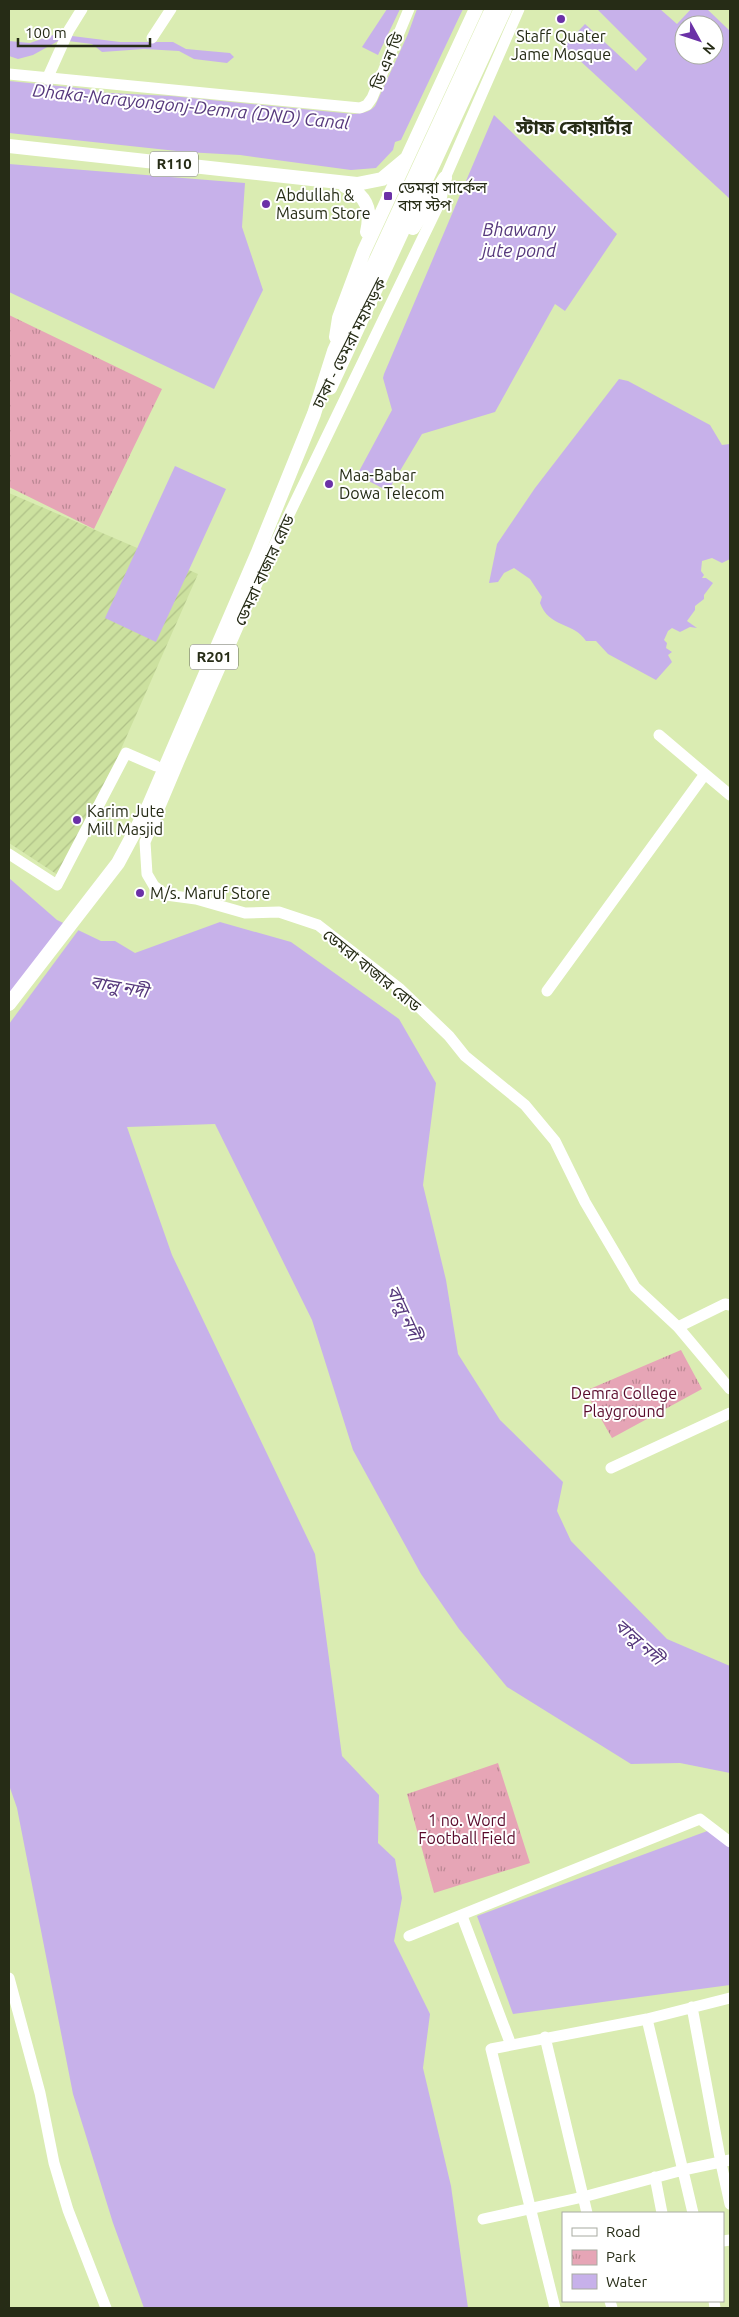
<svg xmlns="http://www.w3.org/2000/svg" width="739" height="2317" font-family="Ubuntu,'Noto Sans Bengali',sans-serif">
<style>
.industrial{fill:url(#industrial-furrows)}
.park{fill:url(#park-tufts)}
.water{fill:#c7b1ea;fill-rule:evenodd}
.pier{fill:#daecb2}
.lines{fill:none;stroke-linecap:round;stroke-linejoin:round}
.minor{stroke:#fff;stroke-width:11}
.major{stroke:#fff;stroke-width:14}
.poi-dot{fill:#6b31a7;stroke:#fff;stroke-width:2}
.labels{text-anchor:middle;stroke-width:4;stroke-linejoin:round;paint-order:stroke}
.shield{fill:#fff;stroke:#676b5c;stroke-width:1}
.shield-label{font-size:15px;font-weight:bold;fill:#262c16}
.poi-label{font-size:16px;fill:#262c16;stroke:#fff;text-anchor:start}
.street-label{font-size:16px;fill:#262c16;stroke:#fff}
.park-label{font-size:16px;fill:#590a2b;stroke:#fff}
.water-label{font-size:18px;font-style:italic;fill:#56387c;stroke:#fff}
.quarter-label{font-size:19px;font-weight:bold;fill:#262c16;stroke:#fff}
</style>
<defs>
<pattern id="industrial-furrows" width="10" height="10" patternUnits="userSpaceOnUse" patternTransform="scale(1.25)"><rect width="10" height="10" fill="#cce19f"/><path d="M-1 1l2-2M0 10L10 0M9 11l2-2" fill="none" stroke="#afc188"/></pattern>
<pattern id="park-tufts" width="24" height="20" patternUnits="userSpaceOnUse" patternTransform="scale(1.25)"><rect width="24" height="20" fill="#e6a5b6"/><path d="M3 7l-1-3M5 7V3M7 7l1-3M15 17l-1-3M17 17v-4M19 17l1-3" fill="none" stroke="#ba8793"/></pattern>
</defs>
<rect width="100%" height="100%" fill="#daecb2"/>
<path class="industrial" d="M 9,493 L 198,574 L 64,879 L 9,843 Z"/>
<path class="park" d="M 9,315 L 162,389 L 94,529 L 9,487 Z
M 681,1350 L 702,1389 L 612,1438 L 585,1391 Z
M 498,1763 L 530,1863 L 434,1893 L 407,1794 Z"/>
<path class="water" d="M 387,9 L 400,9 L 378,55 L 362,47 Z
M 417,9 L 463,9 L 401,140 L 395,142 L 393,150 L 376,168 L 351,170 L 240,155 L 186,152 L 9,133 L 9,81 L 89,89 L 91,92 L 171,96 L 353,114 C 362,113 369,113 375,106 L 408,34 Z
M 597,9 L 660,9 L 677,24 L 691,9 L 707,9 L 730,31 L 730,199 L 564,46 L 585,24 L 636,71 L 647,59 ZM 684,25 L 714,25 L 714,55 L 684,55 Z
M 56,34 L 120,42 L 173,42 L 186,49 L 230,53 L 234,57 L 227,63 L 194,59 L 179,51 L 144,49 L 102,52 L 92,44 L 60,40 L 33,55 L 18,59 L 9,56 L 9,41 L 30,43 Z
M 494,115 L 617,234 L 565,311 L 555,304 L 495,412 L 422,434 L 388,491 L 357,475 L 392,410 L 383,378 L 384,374 Z
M 9,164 L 245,183 L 242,227 L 263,290 L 214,389 L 9,292 Z
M 619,379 L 628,381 L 710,425 L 722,445 L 730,444 L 729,553 L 730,559 L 722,563 L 712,558 L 702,561 L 701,571 L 704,575 L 702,578 L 706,578 L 713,583 L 704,595 L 704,599 L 695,606 L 695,610 L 687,621 L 697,628 L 690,627 L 680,632 L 672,628 L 668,631 L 664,640 L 667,643 L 666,648 L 672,652 L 668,655 L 672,662 L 656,680 L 608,654 L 596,641 L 586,641 C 574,622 549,628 540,603 L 542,597 L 530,579 L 514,568 L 504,573 L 498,582 L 489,583 L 497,544 L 535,488 Z
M 175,466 L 226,489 L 156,642 L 105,618 Z
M 9,878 L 57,920 L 101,941 L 115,941 L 135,953 L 220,922 L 291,942 L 399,1019 L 436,1083 L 423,1185 L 446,1280 L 458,1354 L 500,1420 L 563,1482 L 557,1511 L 571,1541 L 667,1639 L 730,1666 L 730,1773 L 680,1763 L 631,1764 L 507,1687 L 459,1629 L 421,1574 L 353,1450 L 312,1320 L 215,1124 L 127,1127 L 172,1255 L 315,1554 L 342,1756 L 379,1795 L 378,1843 L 395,1859 L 402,1898 L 394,1941 L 430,2014 L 423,2068 L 451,2186 L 468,2308 L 144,2308 L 113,2223 L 73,2094 L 17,1808 L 9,1785 Z
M 710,1830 L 730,1845 L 730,1985 L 513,2014 L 477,1916 Z"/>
<path class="pier" d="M 68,922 L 80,928 L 9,1024 L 9,999 Z"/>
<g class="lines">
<path class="minor" d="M 519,9 L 445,178 L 441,200 L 270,554 L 180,759 L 145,842 L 147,874 L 154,886 L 166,895 L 196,899 L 245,913 L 279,912 L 318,925 L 399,988 L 449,1036 L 465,1056 L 525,1105 L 555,1141 L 585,1202 L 635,1287 L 678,1327 L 730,1389
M 152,38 L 171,9
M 9,74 L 360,108 L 367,105 L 372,98 L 409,9
M 47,79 L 69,30 L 82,9
M 659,735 L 705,774
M 9,854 L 57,885 L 126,753 L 156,766
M 547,991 L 705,774 L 730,795
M 678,1327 L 725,1304 L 730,1305
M 611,1468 L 730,1413
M 462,1916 L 511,2045
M 409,1936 L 700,1819 L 730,1842
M 9,1978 L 40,2093 L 54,2163 L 68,2210 L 106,2308
M 692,2007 L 721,2163 L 730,2204
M 647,2019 L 693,2213
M 545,2037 L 587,2213
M 655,2177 L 662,2213
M 483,2219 L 583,2197 L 683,2170 L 730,2160
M 723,2241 L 730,2240
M 610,2301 L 612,2308
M 714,2301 L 715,2308
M 555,2308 L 491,2049 L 647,2019 L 730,1998"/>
<path class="major" d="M 9,146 L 357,184 L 382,179 L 406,159
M 345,186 C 367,195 372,210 367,232
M 413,228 L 445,178
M 336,337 L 339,318 L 364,251 L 476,9
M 330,388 L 505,9
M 9,1004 L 118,863 L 149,805 L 258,552 L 314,414 L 334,351 L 492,9"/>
</g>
<g class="poi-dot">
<circle cx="561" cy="19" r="5"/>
<rect x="383" y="191" width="10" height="10" rx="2.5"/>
<circle cx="266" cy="204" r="5"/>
<circle cx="329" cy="484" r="5"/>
<circle cx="77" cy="820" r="5"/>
<circle cx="140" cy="893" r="5"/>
</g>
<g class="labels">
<g class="shield">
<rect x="150" y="151.5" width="48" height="25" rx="4"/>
<rect x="190" y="644.5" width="48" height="25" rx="4"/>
</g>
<g class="shield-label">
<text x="174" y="169">R110</text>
<text x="214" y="662">R201</text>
</g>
<g class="poi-label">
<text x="561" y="42" text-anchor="middle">Staff Quater<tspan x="561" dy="18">Jame Mosque</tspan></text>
<text x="398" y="193">ডেমরা সার্কেল<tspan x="398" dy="18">বাস স্টপ</tspan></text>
<text x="276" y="201">Abdullah &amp;<tspan x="276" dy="18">Masum Store</tspan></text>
<text x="339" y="481">Maa-Babar<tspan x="339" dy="18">Dowa Telecom</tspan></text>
<text x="87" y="817">Karim Jute<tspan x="87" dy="18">Mill Masjid</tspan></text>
<text x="150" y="899">M/s. Maruf Store</text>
</g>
<g class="street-label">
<text transform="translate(387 61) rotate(-68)" y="6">ডি এন ডি</text>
<text transform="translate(349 343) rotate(-63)" y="6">ঢাকা - ডেমরা মহাসড়ক</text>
<text transform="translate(264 570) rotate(-65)" y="6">ডেমরা বাজার রোড</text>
<text transform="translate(372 970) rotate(39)" y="6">ডেমরা বাজার রোড</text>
</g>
<g class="park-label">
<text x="624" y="1399">Demra College<tspan x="624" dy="18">Playground</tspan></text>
<text x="467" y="1826">1 no. Word<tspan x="467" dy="18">Football Field</tspan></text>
</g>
<g class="water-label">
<text transform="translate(191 107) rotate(6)" y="6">Dhaka-Narayongonj-Demra (DND) Canal</text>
<text x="519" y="236">Bhawany<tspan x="519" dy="21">jute pond</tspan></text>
<text transform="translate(119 987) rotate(10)" y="6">বালু নদী</text>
<text transform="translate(404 1313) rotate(65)" y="6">বালু নদী</text>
<text transform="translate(639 1642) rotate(42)" y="6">বালু নদী</text>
</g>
<g class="quarter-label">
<text x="574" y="134">স্টাফ কোয়ার্টার</text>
</g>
</g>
<rect width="739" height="2317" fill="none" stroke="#262c16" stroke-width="20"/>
<rect x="562" y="2212" width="162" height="90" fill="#ffffff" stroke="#a8aba2"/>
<rect x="572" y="2228" width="25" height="8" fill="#ffffff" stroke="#a8aba2"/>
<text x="606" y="2237" font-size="15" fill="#262c16">Road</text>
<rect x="572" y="2250" width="25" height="15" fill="url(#park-tufts)" stroke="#a8aba2"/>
<text x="606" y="2262" font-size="15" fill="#262c16">Park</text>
<rect x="572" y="2274" width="25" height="15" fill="#c7b1ea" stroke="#a8aba2"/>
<text x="606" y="2287" font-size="15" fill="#262c16">Water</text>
<g transform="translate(699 40) rotate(130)"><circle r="24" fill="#ffffff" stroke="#a8aba2"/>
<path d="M0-4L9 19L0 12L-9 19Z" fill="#6b31a7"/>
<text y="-8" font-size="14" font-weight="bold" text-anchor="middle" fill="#262c16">N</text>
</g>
<path d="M18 38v8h132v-8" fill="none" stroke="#262c16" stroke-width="2.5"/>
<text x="25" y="38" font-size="15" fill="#262c16" stroke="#ffffff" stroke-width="4" paint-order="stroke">100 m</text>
</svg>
